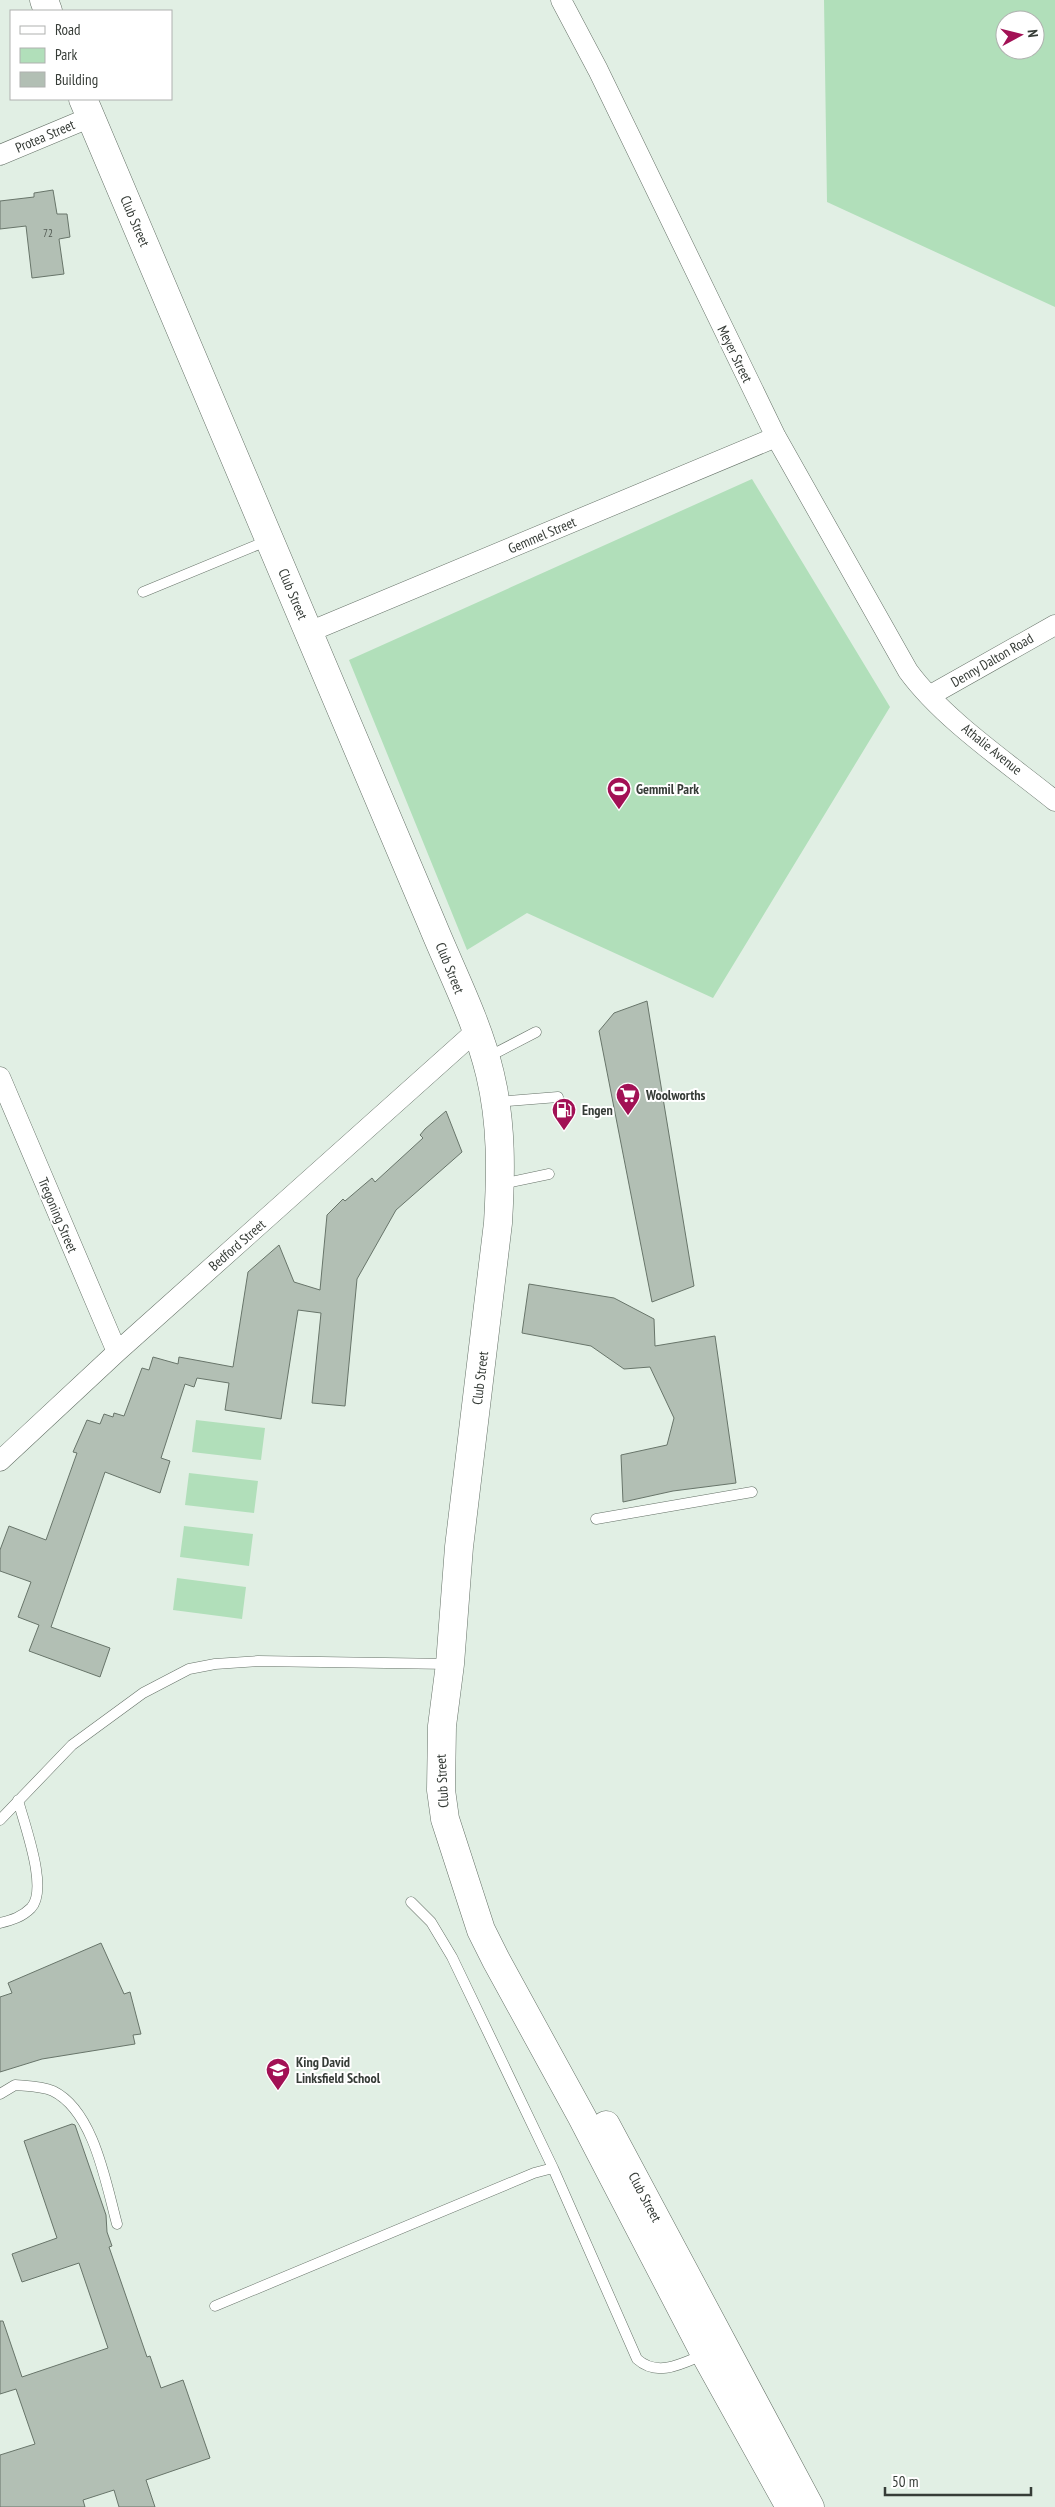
<svg xmlns="http://www.w3.org/2000/svg" width="1055" height="2507" font-family="'PT Sans Narrow',sans-serif">
<style>
.green{fill:#b1dfba;fill-rule:evenodd}
.building{fill:#b2bfb4;stroke:#68756a}
.lines{fill:none;stroke-linecap:round;stroke-linejoin:round}
.service-casing{stroke:#657167;stroke-width:11}
.minor-casing{stroke:#657167;stroke-width:21}
.secondary-casing{stroke:#657167;stroke-width:29}
.service{stroke:#fff;stroke-width:10}
.minor{stroke:#fff;stroke-width:20}
.secondary{stroke:#fff;stroke-width:28}
.labels{text-anchor:middle;stroke-width:4;stroke-linejoin:round;paint-order:stroke}
.number-label{font-size:11px;fill:#555d56}
.street-label{font-size:14px;fill:#363c37;stroke:#fff}
.poi-label{font-size:14px;font-weight:bold;fill:#363c37;stroke:#fff;text-anchor:start}
</style>
<rect width="100%" height="100%" fill="#e1efe4"/>
<path class="green" d="M 824,0 L 1055,0 L 1055,307 L 827,202 ZM 1005,20 L 1035,20 L 1035,50 L 1005,50 Z
M 752,479 L 890,707 L 713,998 L 527,913 L 467,950 L 349,660 Z
M 196,1420 L 265,1428 L 261,1460 L 192,1452 Z
M 189,1473 L 258,1481 L 254,1513 L 185,1505 Z
M 184,1526 L 253,1534 L 249,1566 L 180,1557 Z
M 177,1578 L 246,1587 L 242,1619 L 173,1610 Z"/>
<path class="building" d="M 53,190 L 57,214 L 67,214 L 70,237 L 59,239 L 64,274 L 32,278 L 26,226 L 0,229 L 0,201 L 34,197 L 34,193 Z
M 647,1001 L 694,1286 L 652,1302 L 599,1031 L 614,1013 Z
M 446,1111 L 462,1152 L 396,1210 L 357,1279 L 345,1406 L 312,1403 L 321,1313 L 298,1310 L 281,1419 L 225,1410 L 229,1383 L 197,1378 L 194,1387 L 185,1384 L 161,1458 L 170,1461 L 160,1493 L 105,1472 L 51,1627 L 110,1648 L 100,1677 L 29,1651 L 39,1625 L 18,1617 L 31,1582 L 0,1571 L 0,1550 L 9,1526 L 46,1540 L 77,1453 L 73,1452 L 87,1420 L 100,1424 L 104,1414 L 113,1417 L 114,1413 L 124,1416 L 142,1368 L 149,1370 L 153,1357 L 178,1364 L 179,1357 L 233,1367 L 248,1272 L 279,1245 L 294,1282 L 320,1290 L 327,1215 L 343,1199 L 345,1201 L 372,1178 L 375,1182 L 423,1138 L 420,1135 L 425,1129 Z
M 529,1284 L 614,1298 L 654,1319 L 655,1346 L 715,1336 L 736,1483 L 673,1491 L 623,1502 L 621,1455 L 667,1445 L 674,1418 L 650,1367 L 624,1369 L 591,1346 L 522,1333 Z
M 101,1943 L 124,1994 L 130,1992 L 141,2034 L 133,2035 L 135,2044 L 42,2059 L 0,2072 L 0,1997 L 12,1993 L 8,1983 Z
M 72,2124 L 75,2125 L 106,2215 L 107,2232 L 112,2246 L 109,2247 L 147,2357 L 150,2356 L 161,2388 L 183,2380 L 210,2458 L 146,2480 L 155,2507 L 119,2507 L 114,2490 L 83,2500 L 85,2507 L 0,2507 L 0,2455 L 35,2444 L 16,2389 L 0,2394 L 0,2321 L 3,2321 L 22,2377 L 108,2348 L 79,2263 L 22,2282 L 12,2254 L 57,2238 L 24,2141 Z"/>
<g class="lines">
<defs>
<path id="service" d="M 143,592 L 269,540
M 486,1058 L 536,1032
M 497,1102 L 558,1097
M 501,1184 L 549,1174
M 596,1519 L 752,1492
M 0,1820 L 72,1745 L 143,1693 L 189,1669 L 215,1664 L 258,1661 L 449,1664
M 411,1902 L 431,1922 L 452,1957 L 553,2168 L 637,2359 C 658,2378 683,2363 705,2354
M 0,1923 C 12,1920 22,1917 31,1908 C 49,1889 24,1824 18,1800
M 0,2094 L 15,2085 C 27,2086 42,2086 53,2091 C 94,2111 106,2184 117,2224
M 215,2306 L 534,2173 L 553,2168"/>
<path id="minor" d="M 561,0 L 598,70 L 776,437 L 908,671 C 943,719 1008,763 1055,801
M 0,155 L 91,117
M 309,632 L 776,437
M 929,696 L 1055,625
M 0,1077 L 117,1352
M 0,1461 L 117,1352 L 476,1031"/>
<path id="secondary" d="M 44,0 L 48,11
M 83,99 L 432,924 C 452,973 478,1023 490,1074 C 502,1124 501,1173 498,1223 L 459,1547 L 450,1664 L 442,1726 L 441,1790 L 445,1819 L 481,1930 L 496,1960 L 582,2117 L 705,2354 L 790,2507
M 606,2125 L 810,2507"/>
</defs>
<use href="#service" class="service-casing"/>
<use href="#minor" class="minor-casing"/>
<use href="#secondary" class="secondary-casing"/>
<use href="#service" class="service"/>
<use href="#minor" class="minor"/>
<use href="#secondary" class="secondary"/>
</g>
<defs>
<symbol id="stadium-pin" viewBox="-11 -11 22 30"><path d="M0 17L-7.5 6A9.5 9.5 0 1 1 7.5 6Z" fill="#a21155" stroke="#fff"/><path d="M0-5a6.5 5 0 1 0 0 10a6.5 5 0 1 0 0-10ZM-3.5-1.8h7v3.6h-7Z" fill="#fff"/></symbol>
<symbol id="supermarket-pin" viewBox="-11 -11 22 30"><path d="M0 17L-7.5 6A9.5 9.5 0 1 1 7.5 6Z" fill="#a21155" stroke="#fff"/><path d="M-6-5.5h2.5l.6 2H6L4.5 2H-2.5L-4.4-4H-6ZM-1.5 3.2a1.3 1.3 0 1 0 .1 0ZM3 3.2a1.3 1.3 0 1 0 .1 0Z" fill="#fff"/></symbol>
<symbol id="fuel-pin" viewBox="-11 -11 22 30"><path d="M0 17L-7.5 6A9.5 9.5 0 1 1 7.5 6Z" fill="#a21155" stroke="#fff"/><path d="M-5.5-6h7V0h2V4h1.3V-2.5L3-4.5l.8-.8L6-3V5H2.5V1h-1V6h-7ZM-4.2-4.7v3.2H.2V-4.7Z" fill="#fff"/></symbol>
<symbol id="school-pin" viewBox="-11 -11 22 30"><path d="M0 17L-7.5 6A9.5 9.5 0 1 1 7.5 6Z" fill="#a21155" stroke="#fff"/><path d="M0-5L7-2L0 1L-7-2ZM-4 1L0 2.5L4 1V4Q0 6-4 4Z" fill="#fff"/></symbol>
</defs>
<g fill-rule="evenodd">
<use href="#stadium-pin" x="605" y="775" width="28" height="38"/>
<use href="#supermarket-pin" x="614" y="1081" width="28" height="38"/>
<use href="#fuel-pin" x="550" y="1096" width="28" height="38"/>
<use href="#school-pin" x="264" y="2056" width="28" height="38"/>
</g>
<g class="labels">
<g class="number-label">
<text x="48" y="237">72</text>
</g>
<g class="street-label">
<text transform="translate(45 136) rotate(-23)" y="5">Protea Street</text>
<text transform="translate(135 221) rotate(67)" y="5">Club Street</text>
<text transform="translate(735 354) rotate(64)" y="5">Meyer Street</text>
<text transform="translate(542 535) rotate(-23)" y="5">Gemmel Street</text>
<text transform="translate(293 594) rotate(67)" y="5">Club Street</text>
<text transform="translate(992 660) rotate(-30)" y="5">Denny Dalton Road</text>
<text transform="translate(992 749) rotate(39)" y="5">Athalie Avenue</text>
<text transform="translate(450 968) rotate(68)" y="5">Club Street</text>
<text transform="translate(58 1215) rotate(67)" y="5">Tregoning Street</text>
<text transform="translate(237 1245) rotate(-41)" y="5">Bedford Street</text>
<text transform="translate(480 1378) rotate(-83)" y="5">Club Street</text>
<text transform="translate(442 1781) rotate(-93)" y="5">Club Street</text>
<text transform="translate(645 2197) rotate(62)" y="5">Club Street</text>
</g>
<g class="poi-label">
<text x="636" y="794">Gemmil Park</text>
<text x="646" y="1100">Woolworths</text>
<text x="582" y="1115">Engen</text>
<text x="296" y="2067">King David<tspan x="296" dy="16">Linksfield School</tspan></text>
</g>
</g>
<rect x="10" y="10" width="162" height="90" fill="#ffffff" stroke="#afb1af"/>
<rect x="20" y="26" width="25" height="8" fill="#ffffff" stroke="#afb1af"/>
<text x="55" y="35" font-size="15" fill="#363c37">Road</text>
<rect x="20" y="48" width="25" height="15" fill="#b1dfba" stroke="#afb1af"/>
<text x="55" y="60" font-size="15" fill="#363c37">Park</text>
<rect x="20" y="72" width="25" height="15" fill="#b2bfb4" stroke="#afb1af"/>
<text x="55" y="85" font-size="15" fill="#363c37">Building</text>
<g transform="translate(1020 35) rotate(83)"><circle r="24" fill="#ffffff" stroke="#afb1af"/>
<path d="M0-4L9 19L0 12L-9 19Z" fill="#a21155"/>
<text y="-8" font-size="14" font-weight="bold" text-anchor="middle" fill="#363c37">N</text>
</g>
<path d="M885 2487v8h146v-8" fill="none" stroke="#363c37" stroke-width="2.5"/>
<text x="892" y="2487" font-size="15" fill="#363c37" stroke="#ffffff" stroke-width="4" paint-order="stroke">50 m</text>
</svg>
